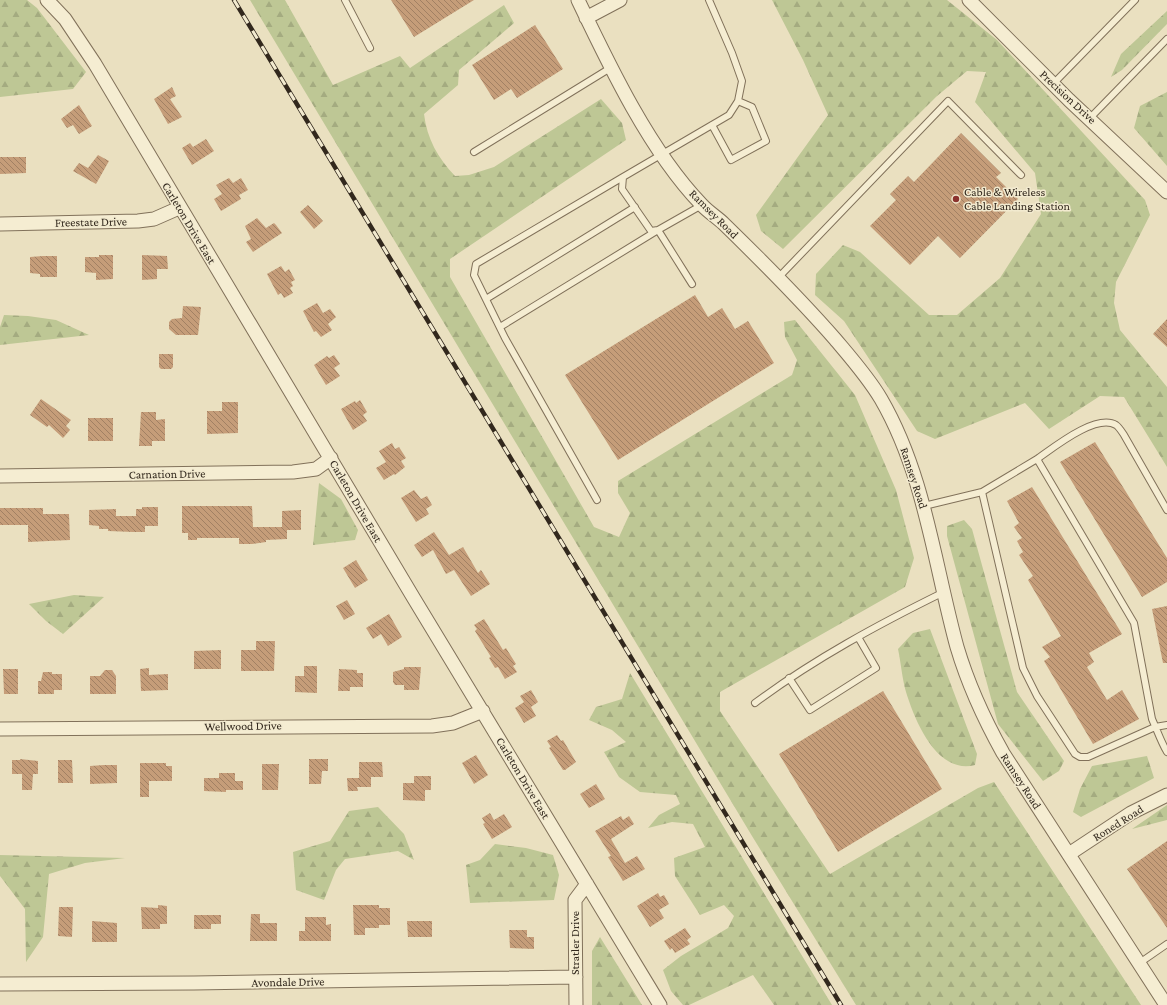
<svg xmlns="http://www.w3.org/2000/svg" width="1167" height="1005" font-family="'Crimson Pro',serif">
<style>
.forest{fill:url(#forest-firs)}
.building{fill:url(#building-back-hatch)}
.lines{fill:none;stroke-linecap:round;stroke-linejoin:round}
.lane-casing{stroke:#81715a;stroke-width:8}
.street-casing{stroke:#81715a;stroke-width:15}
.lane{stroke:#f5edd2;stroke-width:6}
.street{stroke:#f5edd2;stroke-width:13}
.rail-casing{stroke:#32281d;stroke-width:4.5}
.rail{stroke:#f2eacf;stroke-width:3;stroke-dasharray:9;stroke-linecap:butt}
.poi-dot{fill:#8b332e;stroke:#f2eacf;stroke-width:1.5}
.labels{text-anchor:middle;stroke-width:3;stroke-linejoin:round;paint-order:stroke}
.street-label{font-size:12px;fill:#32281d;stroke:#f2eacf}
.poi-label{font-size:12px;fill:#32281d;stroke:#f2eacf;text-anchor:start}
</style>
<defs>
<pattern id="forest-firs" width="22" height="20" patternUnits="userSpaceOnUse"><rect width="22" height="20" fill="#bec795"/><path d="M5 1l3.5 6h-7zM16 11l3.5 6h-7z" fill="#a4ab80"/></pattern>
<pattern id="building-back-hatch" width="6" height="6" patternUnits="userSpaceOnUse"><rect width="6" height="6" fill="#c59d79"/><path d="M-1 5l2 2M0 0l6 6M5-1l2 2" fill="none" stroke="#a18063"/></pattern>
</defs>
<rect width="100%" height="100%" fill="#eae0c0"/>
<path class="forest" d="M 0,0 L 27,0 L 37,8 L 86,72 L 73,89 L 0,97 Z
M 250,0 L 285,0 L 333,85 L 400,56 L 410,68 L 504,5 L 514,23 L 459,70 L 458,85 L 424,114 C 427,139 438,158 455,176 L 469,175 L 494,167 L 601,99 L 622,123 L 626,140 L 450,259 L 450,277 L 594,527 L 619,537 L 630,513 L 618,493 L 618,481 L 792,375 L 797,360 L 785,337 L 784,322 L 795,320 L 855,395 L 896,490 L 914,558 L 905,587 L 720,692 L 720,711 L 830,874 L 978,788 L 994,782 L 1141,1005 L 856,1005 L 752,836 Z
M 772,0 L 947,0 L 997,40 L 1145,200 L 1150,215 L 1116,282 L 1114,303 L 1120,330 L 1167,387 L 1167,467 L 1124,397 L 1100,396 L 1049,429 L 1025,403 L 935,439 L 917,431 L 844,321 L 815,295 L 816,274 L 843,245 L 860,252 L 929,315 L 957,315 L 1000,278 L 1041,214 L 1035,173 L 975,102 L 986,72 L 967,71 L 937,96 L 783,249 L 761,231 L 756,215 L 828,115 L 803,60 Z
M 1167,11 L 1167,24 L 1122,70 L 1111,77 L 1121,54 Z
M 1167,92 L 1167,166 L 1134,128 L 1140,106 Z
M 4,315 L 28,316 L 56,320 L 89,335 L 0,345 L 0,327 Z
M 319,483 L 341,499 L 358,530 L 355,540 L 313,545 Z
M 964,520 L 972,529 L 1017,692 L 1064,761 L 1059,771 L 1043,781 L 998,724 L 947,536 L 947,526 Z
M 74,595 L 104,597 L 63,634 L 46,621 L 29,604 Z
M 930,629 L 977,754 L 975,765 C 937,775 915,721 906,692 C 902,678 901,663 898,649 L 913,633 Z
M 630,673 L 832,1005 L 774,1005 L 753,975 L 689,1005 L 683,1005 L 671,991 L 663,970 L 681,956 L 728,928 L 734,916 L 724,905 L 700,915 L 675,876 L 674,858 L 705,847 L 693,824 L 672,822 L 648,828 L 659,815 L 680,804 L 676,795 L 640,792 L 619,777 L 604,752 L 626,742 L 612,730 L 589,720 L 596,707 L 622,699 Z
M 1147,756 L 1154,778 L 1081,817 L 1073,812 L 1080,789 L 1092,766 Z
M 1167,805 L 1167,820 L 1132,829 Z
M 378,807 L 404,834 L 414,860 L 398,851 L 345,859 L 336,870 L 324,900 L 296,890 L 293,852 L 330,841 L 349,811 Z
M 495,844 L 526,848 L 553,855 L 559,875 L 554,900 L 470,903 L 466,865 L 480,860 Z
M 0,855 L 125,858 L 85,863 L 49,874 L 43,937 L 26,962 L 25,909 L 0,876 Z
M 600,937 L 642,1005 L 592,1005 L 592,951 Z"/>
<path class="building" d="M 391,0 L 474,0 L 414,37 Z
M 535,25 L 563,69 L 517,98 L 511,89 L 494,100 L 472,65 Z
M 172,87 L 176,96 L 170,99 L 182,117 L 168,124 L 154,99 Z
M 79,105 L 92,126 L 79,134 L 73,125 L 67,128 L 61,119 Z
M 961,133 L 1001,173 L 996,177 L 1018,199 L 960,258 L 938,236 L 910,265 L 870,226 L 896,200 L 890,194 L 908,176 L 914,182 Z
M 206,139 L 214,151 L 192,165 L 182,148 L 190,143 L 193,147 Z
M 98,155 L 109,161 L 96,184 L 73,171 L 79,163 L 88,168 Z
M 0,157 L 26,157 L 26,173 L 0,174 Z
M 229,178 L 233,183 L 241,178 L 248,190 L 239,195 L 241,199 L 221,211 L 214,199 L 222,194 L 216,185 Z
M 308,205 L 323,221 L 314,229 L 300,212 Z
M 257,218 L 266,228 L 274,223 L 276,225 L 282,233 L 253,252 L 246,242 L 251,239 L 245,226 Z
M 99,255 L 113,255 L 113,279 L 96,280 L 96,273 L 85,272 L 85,257 L 99,257 Z
M 142,255 L 167,256 L 168,269 L 157,269 L 157,279 L 142,280 Z
M 43,256 L 57,256 L 57,277 L 40,277 L 40,274 L 30,273 L 30,257 Z
M 281,266 L 285,272 L 289,269 L 295,280 L 291,282 L 293,286 L 290,288 L 293,293 L 284,298 L 281,293 L 278,295 L 267,274 Z
M 695,295 L 708,317 L 722,308 L 735,329 L 748,321 L 774,363 L 618,460 L 565,375 Z
M 317,303 L 323,313 L 330,309 L 336,317 L 328,324 L 332,330 L 321,337 L 316,331 L 314,332 L 303,311 Z
M 183,306 L 201,307 L 198,335 L 176,335 L 169,329 L 169,322 L 172,319 L 182,318 Z
M 1167,319 L 1167,347 L 1153,334 Z
M 159,354 L 173,354 L 173,367 L 171,369 L 161,369 L 159,367 Z
M 334,355 L 340,364 L 334,368 L 340,376 L 326,385 L 314,365 L 327,356 L 329,358 Z
M 41,399 L 71,420 L 66,426 L 70,430 L 63,438 L 49,425 L 47,427 L 30,415 Z
M 360,400 L 367,412 L 363,415 L 367,421 L 353,430 L 341,409 L 355,401 L 356,403 Z
M 222,402 L 238,402 L 238,433 L 207,434 L 207,411 L 222,411 Z
M 141,412 L 156,412 L 156,420 L 165,419 L 165,441 L 152,441 L 152,446 L 139,446 Z
M 88,418 L 113,418 L 113,441 L 88,441 Z
M 1095,442 L 1167,558 L 1167,582 L 1142,597 L 1060,462 Z
M 392,443 L 395,449 L 399,447 L 406,458 L 401,461 L 405,467 L 395,475 L 394,474 L 384,480 L 376,468 L 386,462 L 379,451 Z
M 1032,487 L 1122,634 L 1089,653 L 1094,662 L 1087,667 L 1107,700 L 1122,690 L 1139,719 L 1093,744 L 1044,661 L 1050,657 L 1042,647 L 1061,636 L 1028,580 L 1033,576 L 1019,555 L 1023,552 L 1017,541 L 1022,538 L 1014,527 L 1019,523 L 1007,501 Z
M 414,490 L 421,499 L 427,496 L 432,505 L 426,509 L 429,514 L 416,522 L 401,498 Z
M 182,506 L 252,506 L 253,527 L 282,527 L 282,511 L 301,510 L 301,530 L 287,530 L 287,539 L 266,540 L 266,542 L 252,544 L 239,544 L 239,538 L 197,538 L 197,540 L 188,540 L 188,533 L 182,533 Z
M 142,507 L 158,507 L 158,526 L 145,526 L 145,532 L 133,532 L 108,531 L 108,529 L 99,529 L 99,526 L 89,525 L 89,510 L 116,509 L 116,516 L 136,516 L 136,509 L 142,509 Z
M 0,508 L 43,508 L 43,514 L 69,514 L 70,540 L 28,542 L 28,525 L 0,525 Z
M 434,532 L 449,555 L 463,547 L 478,573 L 481,570 L 490,584 L 471,596 L 454,570 L 446,574 L 433,550 L 422,557 L 414,545 Z
M 356,560 L 368,580 L 355,588 L 343,568 Z
M 347,600 L 355,614 L 344,620 L 336,606 Z
M 1167,606 L 1167,663 L 1163,663 L 1152,609 Z
M 389,614 L 402,637 L 388,646 L 381,634 L 373,639 L 366,628 Z
M 484,619 L 503,650 L 506,648 L 516,664 L 513,666 L 517,672 L 505,679 L 498,667 L 495,668 L 489,658 L 491,657 L 475,631 L 477,629 L 474,625 Z
M 256,641 L 275,641 L 274,671 L 241,671 L 241,650 L 256,650 Z
M 221,650 L 221,669 L 194,669 L 194,651 Z
M 304,666 L 317,666 L 317,693 L 295,692 L 295,676 L 304,676 Z
M 404,667 L 421,667 L 419,690 L 404,690 L 404,685 L 395,685 L 393,682 L 393,672 L 404,669 Z
M 149,668 L 149,675 L 168,674 L 168,690 L 141,691 L 140,669 Z
M 3,669 L 18,669 L 18,694 L 4,694 Z
M 339,669 L 357,670 L 357,673 L 363,673 L 363,687 L 350,687 L 350,691 L 338,691 Z
M 105,670 L 112,670 L 116,676 L 116,694 L 90,694 L 90,676 L 100,676 Z
M 43,672 L 52,672 L 52,674 L 62,674 L 62,690 L 54,690 L 54,694 L 38,694 L 38,681 L 41,681 Z
M 531,690 L 538,702 L 531,707 L 536,716 L 524,723 L 515,708 L 524,702 L 520,696 Z
M 883,691 L 942,789 L 838,852 L 779,754 Z
M 557,735 L 561,741 L 563,740 L 576,762 L 565,770 L 563,770 L 549,748 L 551,747 L 547,741 Z
M 476,755 L 488,775 L 474,784 L 462,763 Z
M 20,759 L 38,761 L 38,774 L 33,774 L 32,790 L 22,790 L 22,774 L 12,774 L 12,760 L 20,760 Z
M 309,759 L 328,759 L 328,771 L 322,771 L 321,784 L 309,784 Z
M 58,760 L 72,760 L 73,783 L 58,783 Z
M 359,762 L 382,762 L 383,777 L 371,777 L 371,787 L 357,787 L 358,791 L 348,791 L 347,778 L 359,778 Z
M 140,763 L 166,763 L 166,766 L 172,766 L 172,781 L 149,781 L 149,797 L 140,797 Z
M 262,764 L 279,764 L 278,790 L 262,790 Z
M 104,765 L 117,765 L 117,783 L 90,784 L 90,766 Z
M 219,773 L 235,773 L 235,781 L 243,781 L 243,790 L 226,790 L 226,792 L 204,791 L 204,778 L 219,778 Z
M 414,776 L 431,776 L 431,790 L 425,790 L 425,801 L 403,800 L 403,783 L 414,783 Z
M 596,784 L 605,799 L 589,808 L 580,794 Z
M 490,813 L 494,820 L 504,814 L 512,827 L 492,839 L 483,824 L 485,823 L 482,818 Z
M 621,816 L 623,820 L 629,816 L 634,824 L 611,839 L 625,863 L 637,856 L 645,869 L 623,881 L 608,857 L 611,856 L 595,831 Z
M 1167,841 L 1167,928 L 1127,869 Z
M 658,893 L 660,897 L 664,895 L 669,904 L 659,910 L 664,918 L 650,927 L 637,906 Z
M 158,905 L 167,906 L 167,924 L 160,924 L 160,929 L 142,929 L 141,907 L 158,908 Z
M 353,905 L 379,905 L 379,908 L 390,908 L 390,925 L 379,925 L 379,928 L 365,928 L 365,935 L 354,935 Z
M 59,907 L 73,907 L 72,937 L 58,936 Z
M 251,914 L 260,914 L 260,923 L 277,923 L 277,941 L 250,941 Z
M 194,915 L 221,915 L 221,924 L 211,924 L 211,929 L 194,929 Z
M 305,917 L 326,917 L 326,925 L 331,924 L 331,941 L 299,941 L 299,931 L 305,931 Z
M 92,921 L 117,923 L 117,942 L 92,942 Z
M 407,921 L 432,921 L 432,937 L 408,937 Z
M 685,928 L 691,937 L 687,940 L 690,944 L 675,953 L 672,948 L 670,950 L 664,941 Z
M 509,930 L 527,930 L 527,937 L 534,937 L 534,949 L 510,948 Z"/>
<g class="lines">
<defs>
<path id="lane" d="M 345,0 L 370,48
M 1053,84 L 1135,0
M 1090,118 L 1167,39
M 712,125 L 731,160 L 766,141 L 752,107 L 738,101
M 474,152 L 612,67
M 702,205 L 658,230 L 651,231 L 622,189 L 623,177 L 729,115 L 738,101 L 742,81 L 732,53 L 709,0
M 778,278 L 948,101 L 1021,175
M 486,299 L 635,207
M 500,327 L 658,230 L 692,284
M 1037,459 C 1053,448 1096,413 1116,425 C 1119,427 1122,432 1124,435 L 1167,510
M 597,500 L 505,338 L 474,275 L 476,264 L 623,177
M 924,506 L 982,492
M 789,678 L 810,710 L 876,668 L 858,637
M 755,703 C 814,659 879,624 944,592
M 1167,725 L 1155,727 L 1088,757 L 1080,757 L 1075,754 L 1037,696 L 1023,668 L 982,492 L 1037,459 L 1134,623 L 1152,719 C 1157,730 1161,742 1167,752
M 1138,964 L 1167,944"/>
<path id="street" d="M 47,0 L 65,19 L 95,64 L 413,597 L 660,1005
M 578,0 C 610,67 650,151 701,204 C 708,212 717,217 724,224 C 762,261 800,299 835,339 C 851,358 868,377 881,399 C 925,475 934,563 957,647 C 968,684 984,719 1003,753 L 1166,1005
M 969,0 L 1069,100 L 1167,192
M 586,18 L 620,0
M 0,224 L 138,221 L 154,219 L 179,208
M 0,476 L 293,472 L 316,469 L 331,458
M 0,729 L 432,726 L 453,723 L 483,711
M 1069,854 L 1131,813 L 1167,795
M 0,984 L 194,983 L 576,977
M 576,1005 L 575,900 L 587,884"/>
</defs>
<use href="#lane" class="lane-casing"/>
<use href="#street" class="street-casing"/>
<use href="#lane" class="lane"/>
<use href="#street" class="street"/>
<defs>
<path id="rail" d="M 234,0 L 841,1005"/>
</defs>
<use href="#rail" class="rail-casing"/>
<use href="#rail" class="rail"/>
</g>
<circle class="poi-dot" cx="956" cy="199" r="4"/>
<g class="labels">
<g class="street-label">
<text transform="translate(1068 97) rotate(43)" y="4">Precision Drive</text>
<text transform="translate(714 214) rotate(45)" y="4">Ramsey Road</text>
<text transform="translate(91 222) rotate(-1)" y="4">Freestate Drive</text>
<text transform="translate(189 223) rotate(59)" y="4">Carleton Drive East</text>
<text transform="translate(167 474) rotate(-1)" y="4">Carnation Drive</text>
<text transform="translate(914 478) rotate(72)" y="4">Ramsey Road</text>
<text transform="translate(356 501) rotate(60)" y="4">Carleton Drive East</text>
<text transform="translate(243 726) rotate(-1)" y="4">Wellwood Drive</text>
<text transform="translate(523 778) rotate(59)" y="4">Carleton Drive East</text>
<text transform="translate(1021 781) rotate(57)" y="4">Ramsey Road</text>
<text transform="translate(1118 823) rotate(-32)" y="4">Roned Road</text>
<text transform="translate(575 943) rotate(-90)" y="4">Stratler Drive</text>
<text transform="translate(288 982) rotate(-1)" y="4">Avondale Drive</text>
</g>
<g class="poi-label">
<text x="964" y="196">Cable &amp; Wireless<tspan x="964" dy="14">Cable Landing Station</tspan></text>
</g>
</g>
</svg>
